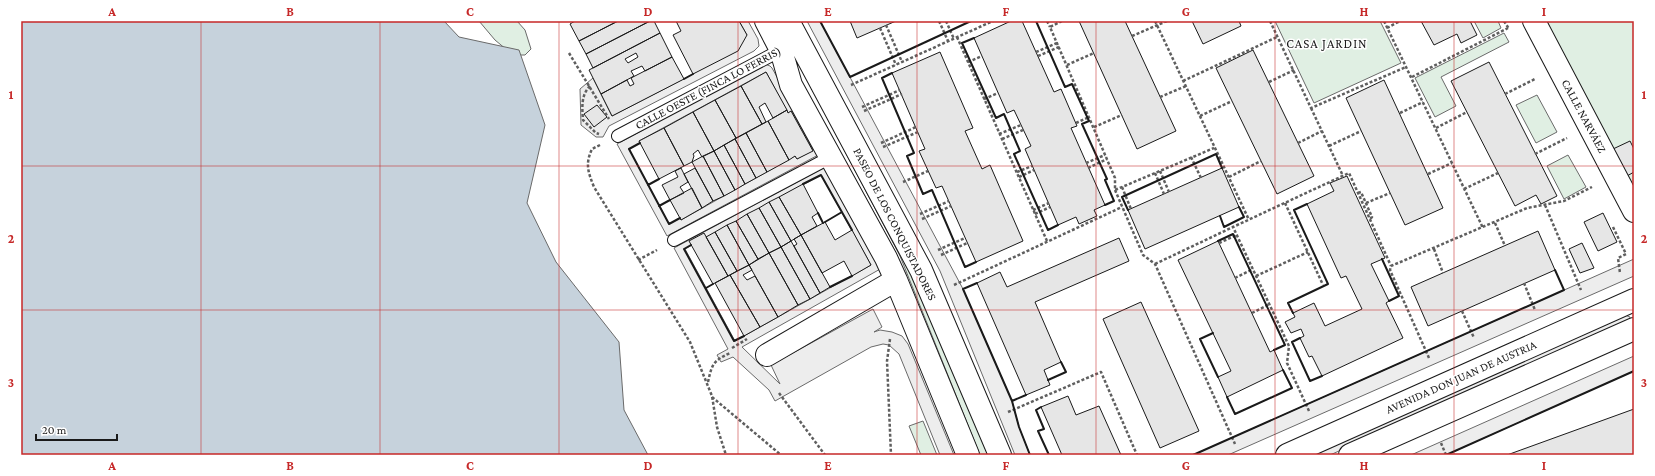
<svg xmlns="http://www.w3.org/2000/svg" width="1655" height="476" font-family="'Crimson Pro',serif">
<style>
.green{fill:#e0efe3;stroke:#6a6a6a}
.parking{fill:#ededed;stroke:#6a6a6a;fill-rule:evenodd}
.water{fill:#c6d2dc;stroke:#6a6a6a}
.building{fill:#e6e6e6;stroke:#1a1a1a;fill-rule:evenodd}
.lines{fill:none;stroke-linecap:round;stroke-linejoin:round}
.service-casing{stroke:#1a1a1a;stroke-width:14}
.minor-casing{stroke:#1a1a1a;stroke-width:24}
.path{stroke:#5f5f5f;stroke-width:2.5;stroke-dasharray:3 2;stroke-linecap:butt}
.service{stroke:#fff;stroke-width:12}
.minor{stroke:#fff;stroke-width:22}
.wall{stroke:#1a1a1a;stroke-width:2}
.grid{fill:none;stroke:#c62828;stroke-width:1;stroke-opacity:0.55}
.labels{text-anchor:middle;stroke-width:3;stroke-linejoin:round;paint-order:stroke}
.street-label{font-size:12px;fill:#1a1a1a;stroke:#fff}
.neighbourhood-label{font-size:13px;letter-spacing:1px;fill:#1a1a1a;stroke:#fff}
.neatline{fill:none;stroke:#c62828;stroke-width:1.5}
.grid-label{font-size:13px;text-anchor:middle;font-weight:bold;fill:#c62828}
</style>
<rect width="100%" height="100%" fill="#fff"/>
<path class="green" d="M 479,21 L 517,21 L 525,30 L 531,49 L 525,55 L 513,55 L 495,40 Z
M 1275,21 L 1380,21 L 1401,63 L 1314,103 Z
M 1474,21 L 1498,21 L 1501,28 L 1483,38 Z
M 1544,21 L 1634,21 L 1634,191 Z
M 1504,33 L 1509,42 L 1441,77 L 1456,106 L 1435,117 L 1415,78 Z
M 808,81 L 910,267 L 988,455 L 980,455 L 900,256 Z
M 1537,95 L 1557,132 L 1536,143 L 1516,105 Z
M 1568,155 L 1586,187 L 1564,199 L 1547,166 Z
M 923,421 L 937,455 L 921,455 L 909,426 Z"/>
<path class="parking" d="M 739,21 L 748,21 L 758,39 L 759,46 L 754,51 L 609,126 L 603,137 L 596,137 L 581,125 L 580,89 L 593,78 L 612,116 L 693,74 L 747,35 Z
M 807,21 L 820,21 L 963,289 L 1012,401 L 1019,427 L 1030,455 L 1015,455 L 940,271 Z
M 765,64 L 770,66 L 772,68 L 820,154 L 667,236 L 617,144 ZM 766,72 L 788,113 L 792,111 L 813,150 L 797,159 L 795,156 L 681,220 L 680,218 L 669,224 L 629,149 L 640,143 L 639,141 Z
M 827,166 L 882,268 L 742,347 L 780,384 L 771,365 L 873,309 L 882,327 L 874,332 L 880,330 L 892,332 L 902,336 L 908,344 L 954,455 L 940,455 L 899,354 L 889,345 L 883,344 L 871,347 L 775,401 L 769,390 L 733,357 L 721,362 L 717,355 L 728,349 L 674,248 ZM 821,175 L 871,265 L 735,341 L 685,249 Z
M 1634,259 L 1634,276 L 1228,455 L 1193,455 Z
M 1625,315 L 1630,317 L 1630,321 L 1628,322 L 1330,455 L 1310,455 Z
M 1634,356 L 1634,371 L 1446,455 L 1411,455 Z"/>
<path class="water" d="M 21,21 L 444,21 L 459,37 L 519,50 L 545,125 L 527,203 L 556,262 L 619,342 L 624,410 L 648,455 L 21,455 Z"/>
<path class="building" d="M 575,21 L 618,21 L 579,41 L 570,24 Z
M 618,21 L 650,21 L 586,54 L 579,41 Z
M 650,21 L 654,21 L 660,33 L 593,68 L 586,54 Z
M 676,21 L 739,21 L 747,35 L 738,51 L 693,74 L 673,35 L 681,31 Z
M 850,21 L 896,21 L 857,38 Z
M 1011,21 L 1022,21 L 1054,92 L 1061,89 L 1077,126 L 1071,128 L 1105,205 L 1094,210 L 1097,216 L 1079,224 L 1076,217 L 1058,225 L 1025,149 L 1031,146 L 1014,110 L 1007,113 L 974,38 Z
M 1079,21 L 1125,21 L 1176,131 L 1137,149 Z
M 1192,21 L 1239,21 L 1241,26 L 1203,44 Z
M 1421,21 L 1470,21 L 1477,35 L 1461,43 L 1457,34 L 1434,45 Z
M 660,33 L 672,57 L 645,71 L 642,66 L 631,71 L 634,76 L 601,94 L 589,70 ZM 636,53 L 638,57 L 628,63 L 625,59 Z
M 1253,50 L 1314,176 L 1277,194 L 1216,68 Z
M 940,52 L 973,128 L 965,131 L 982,169 L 990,165 L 1023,241 L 976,262 L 942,186 L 936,188 L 919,151 L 925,149 L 892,73 Z
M 672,57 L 684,79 L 612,116 L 601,94 L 627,80 L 630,86 L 634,84 L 631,78 Z
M 1489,62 L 1557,196 L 1541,204 L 1536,195 L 1515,206 L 1451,81 Z
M 766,72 L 787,110 L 773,118 L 765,103 L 759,107 L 766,122 L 762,124 L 741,86 Z
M 1384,80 L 1443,208 L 1405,225 L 1346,98 Z
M 741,86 L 762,124 L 736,138 L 715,100 Z
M 715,100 L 736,138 L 714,151 L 693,112 Z
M 597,105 L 607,117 L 594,127 L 584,114 Z
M 787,110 L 788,113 L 791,111 L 813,151 L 797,159 L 795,156 L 789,160 L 768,121 Z
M 693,112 L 714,151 L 702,157 L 698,150 L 693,154 L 694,156 L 692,162 L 684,166 L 664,128 Z
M 768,121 L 789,160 L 767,172 L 746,133 Z
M 664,128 L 684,166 L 659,179 L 639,141 Z
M 746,133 L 767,172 L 756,178 L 735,139 Z
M 735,139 L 756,178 L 745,184 L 724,145 Z
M 1630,141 L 1634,149 L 1634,172 L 1627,176 L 1613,149 Z
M 724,145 L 745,184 L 735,190 L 714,151 Z
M 714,151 L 735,190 L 724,196 L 703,156 Z
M 703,156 L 724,196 L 713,201 L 692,162 Z
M 681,168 L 688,182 L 680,187 L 684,193 L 670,200 L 662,185 L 678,177 L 675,171 Z
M 695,168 L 713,201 L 702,208 L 684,174 Z
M 1222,168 L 1239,207 L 1145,249 L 1128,210 Z
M 1347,176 L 1385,258 L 1371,264 L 1389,301 L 1386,303 L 1403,338 L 1322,376 L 1312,356 L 1309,357 L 1300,338 L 1304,336 L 1301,329 L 1291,333 L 1285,322 L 1295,317 L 1293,313 L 1314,303 L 1325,326 L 1362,309 L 1346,276 L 1341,278 L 1307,204 L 1334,191 L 1330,183 Z
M 803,184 L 818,213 L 812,217 L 817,226 L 801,235 L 779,197 Z
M 692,188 L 702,208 L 681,220 L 670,200 Z
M 779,197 L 801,235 L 791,241 L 769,202 Z
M 769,202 L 791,241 L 781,247 L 759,208 Z
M 759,208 L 781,247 L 769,253 L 747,214 Z
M 1603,213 L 1617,242 L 1598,251 L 1584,222 Z
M 747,214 L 769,253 L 758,259 L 736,221 Z
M 736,221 L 758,259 L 749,265 L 727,225 Z
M 825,222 L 835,240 L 852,230 L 871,265 L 852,276 L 844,261 L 822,273 L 801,235 Z
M 727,225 L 749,265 L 737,271 L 715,232 Z
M 1538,231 L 1555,270 L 1428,326 L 1411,287 Z
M 715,232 L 737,271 L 728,276 L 706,237 Z
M 704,233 L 728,276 L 713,284 L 689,241 Z
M 801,235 L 830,287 L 820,293 L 794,246 L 797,244 L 794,239 Z
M 1119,238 L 1129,261 L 1035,302 L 1061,362 L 1044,370 L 1050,385 L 1026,395 L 977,283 L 1000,272 L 1007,287 Z
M 791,241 L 820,293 L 810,299 L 781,247 Z
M 1218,241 L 1270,352 L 1274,350 L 1283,370 L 1227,397 L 1218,377 L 1231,371 L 1178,260 Z
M 1582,243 L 1594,268 L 1580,273 L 1569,249 Z
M 781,247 L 810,299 L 798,305 L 769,253 Z
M 769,253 L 798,305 L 778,317 L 749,265 Z
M 749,265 L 752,270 L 743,275 L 747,280 L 755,276 L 778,317 L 760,327 L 730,275 Z
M 730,275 L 760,327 L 744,336 L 715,283 Z
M 1141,302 L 1199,431 L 1160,448 L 1103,319 Z
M 1068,396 L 1076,415 L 1099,406 L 1121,455 L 1062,455 L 1041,407 Z
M 1634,409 L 1634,455 L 1507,455 Z"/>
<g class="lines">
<defs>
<path id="service" d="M 618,136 L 785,48
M 674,240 L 831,157"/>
<path id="minor" d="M 766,21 L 781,50 L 791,85 L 886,258 L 896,280 L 968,455
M 788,21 L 921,270 L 1000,455
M 1534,21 L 1634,211
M 767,355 L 896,280
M 1287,455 L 1634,300
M 1350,455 L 1634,329"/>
</defs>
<use href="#service" class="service-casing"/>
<use href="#minor" class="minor-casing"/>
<path class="path" d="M 939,21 L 948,41
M 946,21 L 954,39
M 1047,21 L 1050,27
M 1062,21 L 1050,27 L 1115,178 L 1115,190 L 1214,148
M 1155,21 L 1249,220
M 1270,21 L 1311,108 L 1406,67
M 1384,21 L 1483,228
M 1504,21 L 1509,29
M 886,25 L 902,62
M 880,28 L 896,65
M 1387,28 L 1400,21
M 1132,36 L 1167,21
M 957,37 L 1047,241
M 1036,52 L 1057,43
M 569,53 L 609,119
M 1038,56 L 1059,47
M 968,62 L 982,56
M 1067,65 L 1094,53
M 1412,77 L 1508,28
M 1183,81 L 1277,37
M 1269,82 L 1294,70
M 851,85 L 993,21
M 590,86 C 581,95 582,107 583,120 L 596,133 L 599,134
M 1505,94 L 1535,79
M 1160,97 L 1186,86
M 984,99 L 998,93
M 862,107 L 900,90
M 1311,108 L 1343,176
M 864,111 L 902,94
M 1400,113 L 1423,102
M 1200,116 L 1232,101
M 1076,123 L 1089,117
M 1094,127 L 1122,115
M 1436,128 L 1467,112
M 999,134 L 1021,125
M 1002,139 L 1023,130
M 881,143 L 916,127
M 1298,143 L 1322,131
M 600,145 L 592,149 C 585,164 588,172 594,187 L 690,342 L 712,396 L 717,427 L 726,455
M 1329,146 L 1361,131
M 883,147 L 918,132
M 1535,154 L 1567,138
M 1191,157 L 1201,178
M 1086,163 L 1105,155
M 1088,168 L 1107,159
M 1160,171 L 1169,192
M 1017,172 L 1032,166
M 1155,173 L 1164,194
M 1428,174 L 1452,163
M 1019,177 L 1034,170
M 1229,177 L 1261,161
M 903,182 L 928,171
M 1122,187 L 1131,209
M 1464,189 L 1498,173
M 1115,190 L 1143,255 L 1155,264 L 1235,444
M 1358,193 L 1361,192 L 1372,217 L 1370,219
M 1285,203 L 1323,285
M 1366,203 L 1390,193
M 1545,205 L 1581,290
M 1033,210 L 1049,203
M 920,214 L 949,201
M 1035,214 L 1050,207
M 922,219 L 951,206
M 1495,223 L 1505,246
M 1613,227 L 1626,254 L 1618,258 L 1620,273
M 1219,243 L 1237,235
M 1434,249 L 1443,273
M 938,250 L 965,238
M 941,255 L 967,243
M 638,260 L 657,250
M 1155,264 L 1233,227
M 1256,276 L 1308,252
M 1235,278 L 1253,269
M 1524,283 L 1535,310
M 954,285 L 1122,207
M 1462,311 L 1474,338
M 1252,313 L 1270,304
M 890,339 L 887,361 L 891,455
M 732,348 L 747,339
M 1429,358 L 1390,270 L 1391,266 L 1527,208 L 1564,201 L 1592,187
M 708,382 C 712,364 713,361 730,353
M 779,393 L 825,455
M 712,397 L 781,455
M 1309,411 L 1287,363 L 1289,346 L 1233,227 L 1349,173 L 1391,266
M 1008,412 L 1101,372 L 1137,455
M 1441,443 L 1446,455"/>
<use href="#service" class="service"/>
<use href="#minor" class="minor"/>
<path class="wall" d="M 820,21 L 850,77 L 971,21
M 1036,21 L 1065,87 L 1072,84 L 1089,121 L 1082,124 L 1107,179 L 1105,180 L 1114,201 L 1105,205
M 974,38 L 962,43 L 996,118 L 1004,114 L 1020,151 L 1014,154 L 1048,230 L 1058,225
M 892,73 L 882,78 L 914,153 L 907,156 L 923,194 L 932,190 L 965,267 L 976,262
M 684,79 L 693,74
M 640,143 L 629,149 L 669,224 L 680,218
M 803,184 L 821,175 L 852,230
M 648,185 L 659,179
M 659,206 L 670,200
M 1128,210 L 1122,197 L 1216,154 L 1222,168
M 818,213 L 823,223
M 1220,216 L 1224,227 L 1244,217 L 1239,207
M 825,222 L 842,212
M 1218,241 L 1233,234 L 1285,345 L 1274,350
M 691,245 L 684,249 L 734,341 L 744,336
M 1382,259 L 1399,296 L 1389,301
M 977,283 L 963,289 L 1012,401 L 1019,427 L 1030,455
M 830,287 L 852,276
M 706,288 L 713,284
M 1293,313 L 1288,303 L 1328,284 L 1294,210 L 1307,204
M 1213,333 L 1200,339 L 1218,377
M 1300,338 L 1292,342 L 1310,381 L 1322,376
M 1048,380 L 1066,372 L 1061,362
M 1227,397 L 1235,414 L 1292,388 L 1283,370
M 1012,401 L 1026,395
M 1041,407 L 1036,410 L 1044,429 L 1038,431 L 1049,455
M 1193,455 L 1564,290 L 1555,270
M 1446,455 L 1634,371"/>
</g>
<path class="grid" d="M 201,21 L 201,455M 380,21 L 380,455M 559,21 L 559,455M 738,21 L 738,455M 917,21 L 917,455M 1096,21 L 1096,455M 1275,21 L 1275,455M 1454,21 L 1454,455M 21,166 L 1634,166M 21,310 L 1634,310"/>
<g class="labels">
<g class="street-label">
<text transform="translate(708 88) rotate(-28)" y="4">CALLE OESTE (FINCA LO FERRIS)</text>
<text transform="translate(1584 116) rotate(62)" y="4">CALLE NARVÁEZ</text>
<text transform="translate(895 224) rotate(63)" y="4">PASEO DE LOS CONQUISTADORES</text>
<text transform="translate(1461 377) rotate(-24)" y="4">AVENIDA DON JUAN DE AUSTRIA</text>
</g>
<g class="neighbourhood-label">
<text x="1327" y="48">CASA JARDIN</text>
</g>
</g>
<rect width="1655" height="476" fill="none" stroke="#ffffff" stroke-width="44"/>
<path d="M36 434v6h81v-6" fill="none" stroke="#1a1a1a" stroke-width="2"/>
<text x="42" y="434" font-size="12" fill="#1a1a1a" stroke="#ffffff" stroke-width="3" paint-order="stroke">20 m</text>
<rect x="22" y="22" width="1611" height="432" class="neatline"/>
<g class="grid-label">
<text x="112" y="16">A</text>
<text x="290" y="16">B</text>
<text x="470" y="16">C</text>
<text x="648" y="16">D</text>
<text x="828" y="16">E</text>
<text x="1006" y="16">F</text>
<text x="1186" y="16">G</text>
<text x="1364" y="16">H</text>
<text x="1544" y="16">I</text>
<text x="11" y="99">1</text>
<text x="1644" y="99">1</text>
<text x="11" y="243">2</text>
<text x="1644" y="243">2</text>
<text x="11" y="387">3</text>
<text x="1644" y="387">3</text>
<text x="112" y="470">A</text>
<text x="290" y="470">B</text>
<text x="470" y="470">C</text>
<text x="648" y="470">D</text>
<text x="828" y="470">E</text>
<text x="1006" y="470">F</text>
<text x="1186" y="470">G</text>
<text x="1364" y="470">H</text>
<text x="1544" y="470">I</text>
</g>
</svg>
